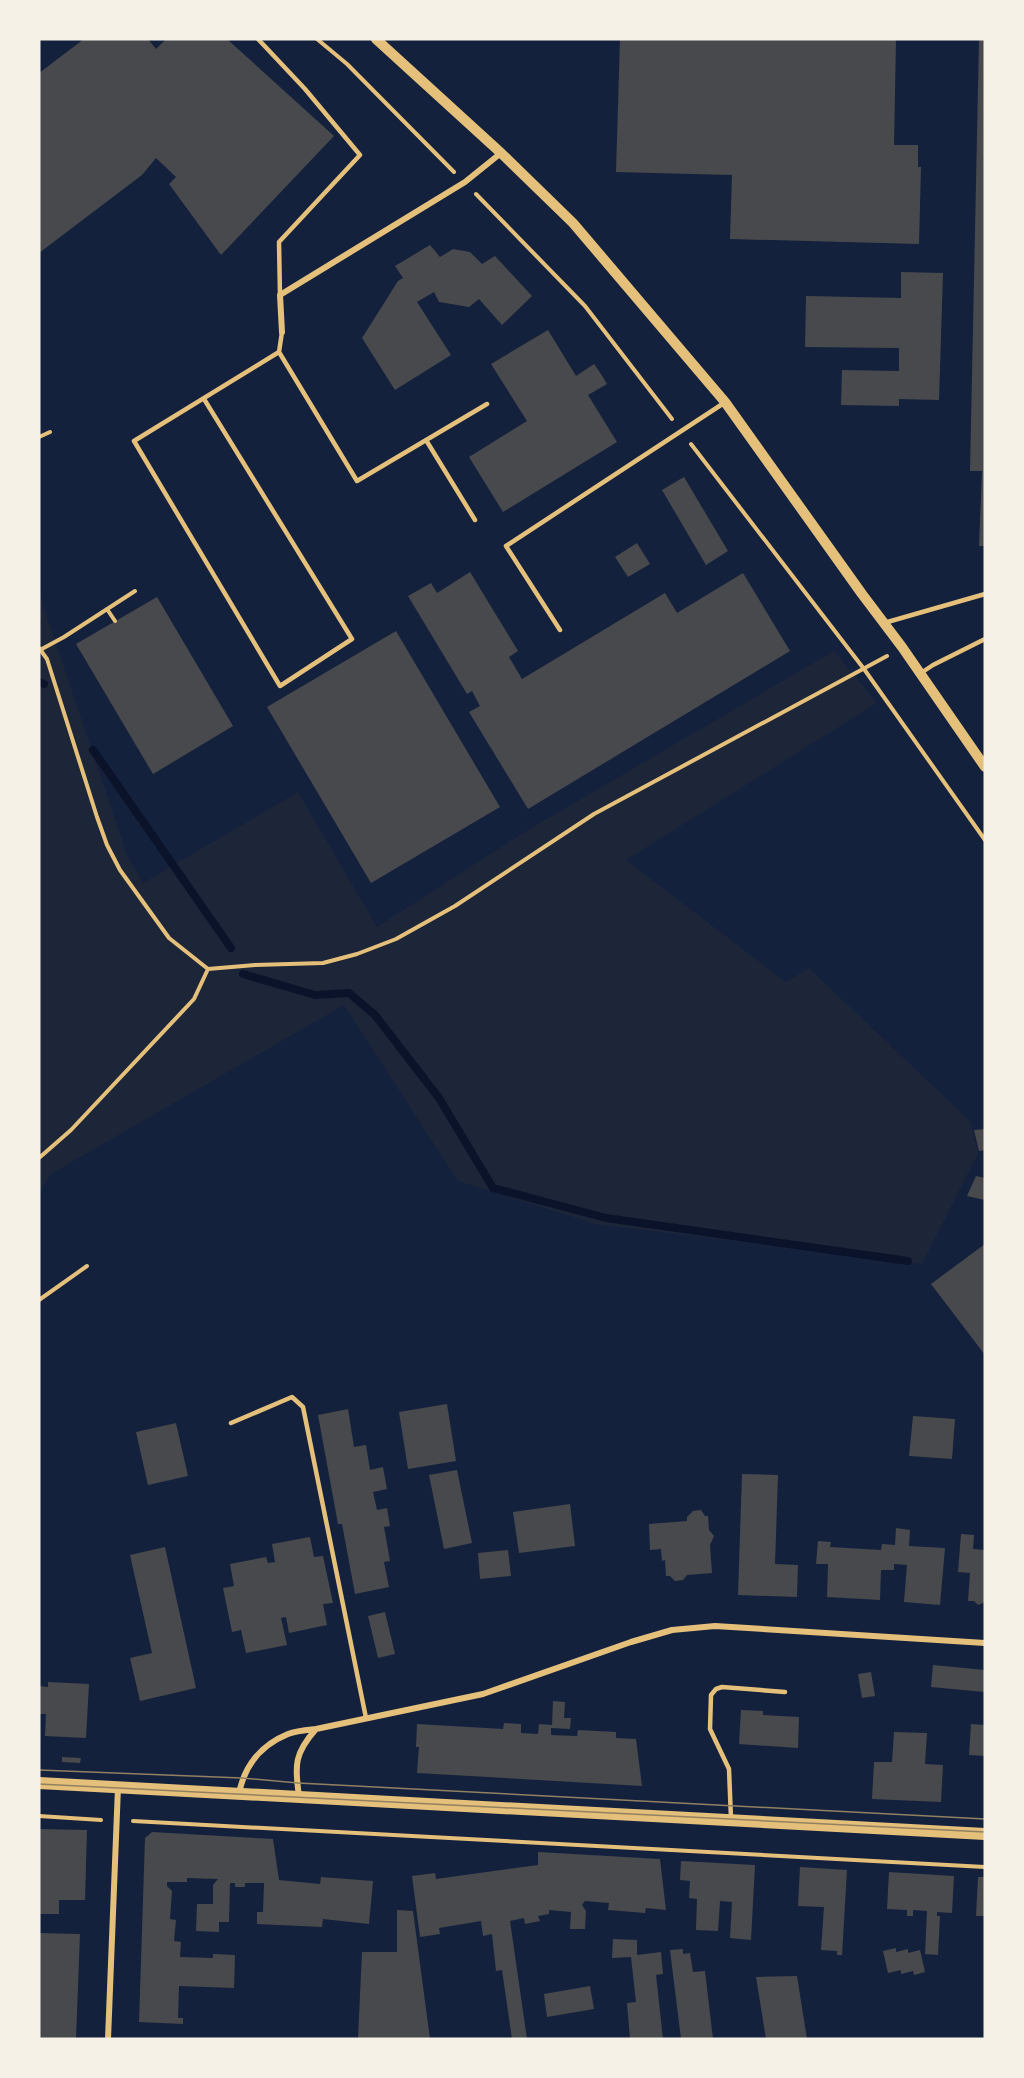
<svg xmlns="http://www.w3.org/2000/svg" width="1024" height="2078" font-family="Jost,sans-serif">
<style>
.green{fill:#1d2539}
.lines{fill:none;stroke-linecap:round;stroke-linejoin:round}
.stream{stroke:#0b132b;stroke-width:8}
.building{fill:#48494c}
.path{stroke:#e5c07b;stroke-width:4}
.service{stroke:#e5c07b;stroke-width:4.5}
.minor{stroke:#e5c07b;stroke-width:6}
.tertiary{stroke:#e5c07b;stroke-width:10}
.secondary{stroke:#e5c07b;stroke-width:12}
.tram{stroke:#918062;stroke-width:1.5}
</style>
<rect width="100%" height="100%" fill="#14213d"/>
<path class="green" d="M 39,579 L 41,599 L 127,855 L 143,883 L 298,792 L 377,927 L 528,830 L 834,651 L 877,703 L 626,860 L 786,982 L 809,968 L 970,1121 L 978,1153 L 922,1264 L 596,1224 L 458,1181 L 344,1005 L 51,1174 L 39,1193 Z"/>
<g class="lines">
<path class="stream" d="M 39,682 L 44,684
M 93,750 L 231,948
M 243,974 L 315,995 L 349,993 L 375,1015 L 439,1098 L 493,1188 L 606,1218 L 908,1261"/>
</g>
<path class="building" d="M 84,39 L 148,39 L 156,49 L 166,39 L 227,39 L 334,136 L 221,255 L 169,184 L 176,177 L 156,158 L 142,175 L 39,253 L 39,73 Z
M 620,39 L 896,39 L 894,145 L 918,145 L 918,167 L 921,167 L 919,244 L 730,239 L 732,175 L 616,172 Z
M 979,39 L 985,39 L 985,546 L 979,546 L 982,471 L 970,471 Z
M 430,245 L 440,257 L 453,249 L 470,252 L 482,264 L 495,256 L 532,296 L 502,325 L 479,299 L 469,307 L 439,302 L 434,292 L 417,302 L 451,355 L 395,390 L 362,338 L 398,281 L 403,278 L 395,266 Z
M 901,272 L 943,273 L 939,400 L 899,399 L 899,406 L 841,405 L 842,370 L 899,371 L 899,348 L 805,347 L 806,296 L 901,298 Z
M 548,330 L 576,376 L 594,364 L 601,374 L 607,384 L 588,395 L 617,442 L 503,512 L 469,457 L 527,421 L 491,364 Z
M 684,477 L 728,551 L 706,565 L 662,490 Z
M 637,543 L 650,564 L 628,577 L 615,557 Z
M 470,572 L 518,651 L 509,657 L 522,679 L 665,593 L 677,613 L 743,573 L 790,651 L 528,809 L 469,712 L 480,706 L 472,691 L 467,694 L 408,596 L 431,583 L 437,593 Z
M 157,597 L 233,726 L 153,774 L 76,644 Z
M 396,631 L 500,807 L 371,883 L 267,707 Z
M 985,1129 L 985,1150 L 979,1151 L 974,1130 Z
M 976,1176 L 985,1178 L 985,1200 L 967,1196 Z
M 985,1244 L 985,1355 L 931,1284 Z
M 447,1404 L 456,1461 L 408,1469 L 399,1412 Z
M 348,1409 L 354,1447 L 366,1445 L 370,1470 L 383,1467 L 387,1489 L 373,1492 L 377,1510 L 387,1508 L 390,1526 L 384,1527 L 390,1561 L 384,1562 L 389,1587 L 355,1594 L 342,1524 L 338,1524 L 318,1415 Z
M 913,1416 L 955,1419 L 952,1459 L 909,1456 Z
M 176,1423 L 188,1476 L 148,1485 L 136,1432 Z
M 457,1470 L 472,1543 L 444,1549 L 429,1475 Z
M 742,1474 L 778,1475 L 775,1564 L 798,1565 L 797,1597 L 738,1595 Z
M 570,1504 L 575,1546 L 519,1553 L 513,1512 Z
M 701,1510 L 705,1516 L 708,1516 L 709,1530 L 714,1536 L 710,1545 L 712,1573 L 687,1575 L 683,1580 L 675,1581 L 670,1576 L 666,1576 L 665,1560 L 662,1561 L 661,1549 L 650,1550 L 649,1524 L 687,1521 L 687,1517 L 693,1511 Z
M 896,1528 L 910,1530 L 909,1546 L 945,1548 L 940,1605 L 904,1602 L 907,1565 L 894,1564 L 894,1570 L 881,1570 L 880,1600 L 827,1597 L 828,1564 L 816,1564 L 818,1541 L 831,1542 L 830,1547 L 881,1550 L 882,1544 L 895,1545 Z
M 961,1534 L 974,1535 L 973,1549 L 985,1550 L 985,1602 L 978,1605 L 974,1601 L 968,1601 L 970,1573 L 958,1572 Z
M 310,1537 L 314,1557 L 323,1556 L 333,1603 L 323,1604 L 327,1625 L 289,1633 L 286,1617 L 281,1618 L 287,1645 L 246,1653 L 241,1630 L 232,1632 L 223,1588 L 234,1586 L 230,1564 L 266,1557 L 268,1563 L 275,1562 L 272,1544 Z
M 165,1547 L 196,1688 L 140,1701 L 130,1658 L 152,1653 L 130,1555 Z
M 508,1550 L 511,1576 L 480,1579 L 478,1553 Z
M 385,1612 L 395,1654 L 378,1658 L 368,1616 Z
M 933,1665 L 985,1670 L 985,1692 L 931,1687 Z
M 871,1672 L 875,1696 L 862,1698 L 858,1674 Z
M 48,1682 L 89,1684 L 86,1738 L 45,1736 L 46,1714 L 39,1714 L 39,1686 L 48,1687 Z
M 553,1701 L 565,1702 L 564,1718 L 571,1718 L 570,1729 L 551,1728 L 551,1735 L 577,1736 L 578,1730 L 616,1732 L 616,1738 L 636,1739 L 642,1786 L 417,1773 L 419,1747 L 416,1747 L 417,1724 L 503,1729 L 504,1723 L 521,1724 L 521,1733 L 538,1734 L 539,1724 L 552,1725 Z
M 741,1710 L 763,1711 L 763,1715 L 799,1717 L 798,1748 L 739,1744 Z
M 971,1724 L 985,1725 L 985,1756 L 969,1755 Z
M 894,1732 L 927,1733 L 925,1764 L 943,1765 L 941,1802 L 872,1799 L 874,1762 L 892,1762 Z
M 62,1757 L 81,1758 L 80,1763 L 62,1762 Z
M 39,1829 L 87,1830 L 85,1900 L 59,1900 L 59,1914 L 39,1914 Z
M 152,1832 L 273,1839 L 279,1880 L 320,1884 L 321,1877 L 373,1881 L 369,1924 L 323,1919 L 322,1927 L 257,1924 L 257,1912 L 263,1912 L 264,1883 L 245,1883 L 245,1887 L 235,1887 L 235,1883 L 230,1883 L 229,1922 L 219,1922 L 219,1932 L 196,1931 L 197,1904 L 213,1904 L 213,1885 L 218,1879 L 187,1878 L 187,1882 L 167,1882 L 167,1886 L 172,1891 L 170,1919 L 176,1920 L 174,1941 L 181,1942 L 180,1957 L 213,1958 L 213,1954 L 235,1955 L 234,1988 L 179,1986 L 178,2018 L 183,2018 L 183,2024 L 139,2022 L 145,1838 Z
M 538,1852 L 660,1859 L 666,1910 L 646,1908 L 645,1913 L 608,1910 L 609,1903 L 585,1901 L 582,1905 L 586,1911 L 585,1929 L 570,1929 L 571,1912 L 549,1910 L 549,1914 L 538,1916 L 540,1921 L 525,1924 L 524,1918 L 510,1921 L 527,2039 L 512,2039 L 502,1970 L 496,1971 L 492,1934 L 483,1936 L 481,1921 L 439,1928 L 440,1934 L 420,1937 L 412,1876 L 435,1873 L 436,1879 L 538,1865 Z
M 681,1861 L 755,1865 L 751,1940 L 730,1938 L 732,1902 L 720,1901 L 718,1931 L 696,1930 L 697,1899 L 689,1898 L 690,1881 L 680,1880 Z
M 800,1867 L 847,1870 L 842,1955 L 837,1955 L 837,1951 L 821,1950 L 824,1907 L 798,1906 Z
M 889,1872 L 954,1876 L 952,1913 L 937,1912 L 937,1916 L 940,1916 L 938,1955 L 925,1954 L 927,1911 L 913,1910 L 913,1916 L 907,1916 L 907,1910 L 887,1909 Z
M 978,1877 L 985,1877 L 985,1916 L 976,1916 Z
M 397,1910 L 413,1911 L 430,2039 L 358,2039 L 362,1952 L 397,1952 Z
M 39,1933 L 80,1934 L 76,2039 L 39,2039 Z
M 613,1939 L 637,1940 L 637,1955 L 661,1952 L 663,1974 L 656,1975 L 663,2039 L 630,2039 L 627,2003 L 636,2002 L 631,1957 L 612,1958 Z
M 896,1948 L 896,1952 L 908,1949 L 908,1953 L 920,1950 L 925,1972 L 914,1975 L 913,1971 L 901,1974 L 901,1970 L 888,1973 L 883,1951 Z
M 683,1949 L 683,1954 L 690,1953 L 693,1972 L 705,1971 L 713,2039 L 681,2039 L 670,1950 Z
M 797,1976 L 807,2039 L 766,2039 L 756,1977 Z
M 590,1986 L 594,2009 L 547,2017 L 544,1994 Z"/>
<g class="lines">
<path class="path" d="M 317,39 L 347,64 L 454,172
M 476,194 L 585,306 L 672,419
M 39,437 L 50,432
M 691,444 L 864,669 L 985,840
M 107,609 L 115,621
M 39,648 L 47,659 L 97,817 L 107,845 L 120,870 L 169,938 L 208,969 L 255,965 L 323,963 L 357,954 L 396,939 L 455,906 L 594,814 L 887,656
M 40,650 L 64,637 L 135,591
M 39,1158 L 71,1130 L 194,999 L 208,969
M 39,1300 L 87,1266
M 39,1816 L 101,1820
M 133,1821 L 985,1867"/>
<path class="service" d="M 258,39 L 305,89 L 360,155 L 279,242 L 280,295
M 279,352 L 357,481 L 487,404
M 204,399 L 352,639 L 280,686 L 134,441 L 279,352 L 282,332
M 426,440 L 475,520
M 884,623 L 985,594
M 560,630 L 506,546 L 724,403
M 921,673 L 933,665 L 985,639
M 231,1423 L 292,1397 L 303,1407 L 366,1718
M 731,1819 L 729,1769 L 710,1729 L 711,1695 L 716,1689 L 722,1687 L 785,1692"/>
<path class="minor" d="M 282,332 L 280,295 L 465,182 L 501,153
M 239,1794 C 244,1766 261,1745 288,1734 C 296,1731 307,1730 316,1729
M 299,1797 C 295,1764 294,1754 316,1729 L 483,1694 L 631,1642 L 672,1630 L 715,1626 L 985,1643
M 108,2039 L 118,1787"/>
<path class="tertiary" d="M 376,39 L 501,153 L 573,223 L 725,402 L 862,594 L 902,647 L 985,767"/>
<path class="secondary" d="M 39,1783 L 985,1834"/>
<path class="tram" d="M 39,1770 L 242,1778 L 298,1783 L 985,1819
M 39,1784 L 985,1832"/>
</g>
<rect width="1024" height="2078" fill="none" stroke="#f6f1e7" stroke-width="81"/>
</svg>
